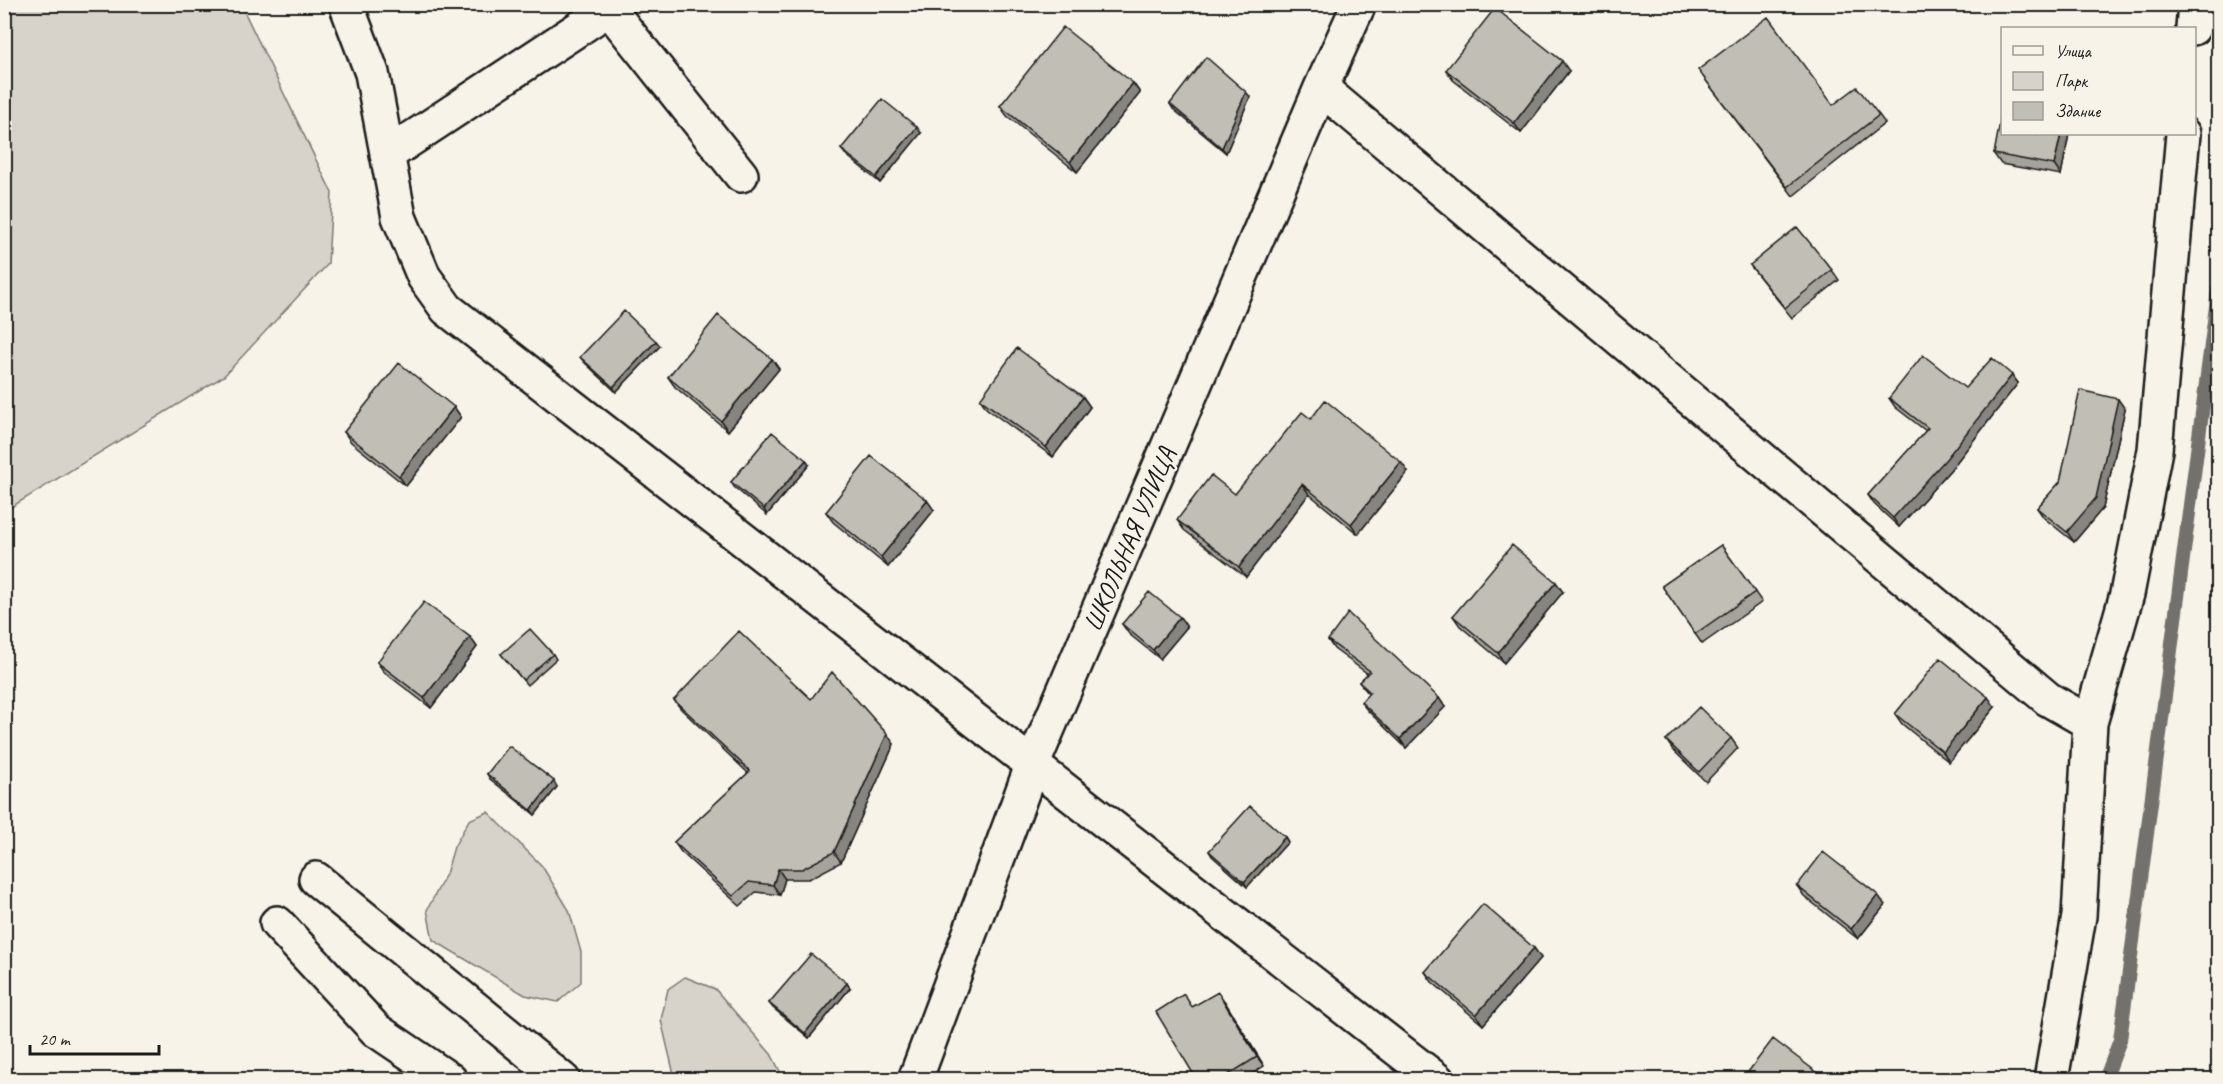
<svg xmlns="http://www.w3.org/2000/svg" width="2223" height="1084" font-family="Caveat,sans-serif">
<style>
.green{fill:#d7d3cb;stroke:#7a7874;stroke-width:1.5}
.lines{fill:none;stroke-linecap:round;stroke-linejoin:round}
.stream{stroke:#72716c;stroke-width:14}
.minor-casing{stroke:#1c1c1c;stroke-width:38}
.minor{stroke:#f7f3e8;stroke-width:33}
.wall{fill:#a5a39c;stroke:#1c1c1c;stroke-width:1.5}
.shaded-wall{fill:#86857f;stroke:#1c1c1c;stroke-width:1.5}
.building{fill:#c0beb5;stroke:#1c1c1c;stroke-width:1.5}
.labels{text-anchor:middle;stroke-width:5;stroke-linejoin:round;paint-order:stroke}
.street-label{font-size:26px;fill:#1c1c1c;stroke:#f7f3e8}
</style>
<rect width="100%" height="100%" fill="#f7f3e8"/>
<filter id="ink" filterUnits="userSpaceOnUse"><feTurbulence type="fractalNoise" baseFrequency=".0167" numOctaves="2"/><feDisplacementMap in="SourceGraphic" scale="12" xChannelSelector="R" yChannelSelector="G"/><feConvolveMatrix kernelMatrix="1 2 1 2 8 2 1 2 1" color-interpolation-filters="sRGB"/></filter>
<g filter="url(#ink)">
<path class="green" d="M 5,4 L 241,5 L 332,193 L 328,264 L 224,376 L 5,511 Z
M 488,812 L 542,866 L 569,910 L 581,952 L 581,982 L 558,1002 L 525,995 L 433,940 L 427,910 L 446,874 L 454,847 L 469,820 Z
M 685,977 L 715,989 L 771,1054 L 784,1079 L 675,1079 L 661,1020 L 668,989 Z"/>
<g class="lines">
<path class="stream" d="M 2105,1080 L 2120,1040 L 2218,291"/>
<defs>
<path id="minor" d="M 346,4 L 372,73 L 399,217 L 424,277 L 447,309 L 1437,1080
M 609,9 L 741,175
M 2193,28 L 2195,4
M 1321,88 L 2048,699 L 2090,723
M 387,155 L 616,4
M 316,879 L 563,1080
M 277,923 L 376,1030 L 450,1080
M 915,1080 L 1032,766 L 1321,88 L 1359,4
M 2051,1080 L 2079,916 L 2090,723 L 2127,594 L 2155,450 L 2183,134"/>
</defs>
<use href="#minor" class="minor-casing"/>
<use href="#minor" class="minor"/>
</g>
<path class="wall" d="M 1446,70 L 1569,71 L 1521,133 L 1453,80 Z
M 1704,78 L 1879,115 L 1885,123 L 1793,196 Z
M 1133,83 L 1140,93 L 1077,172 L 1007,116 L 1000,106 Z
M 1246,92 L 1250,97 L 1226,153 L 1173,109 L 1170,104 Z
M 921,133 L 880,183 L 845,154 L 841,149 Z
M 2069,134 L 2061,175 L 2001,164 L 1994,154 Z
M 1750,265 L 1832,270 L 1839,280 L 1792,318 Z
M 656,341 L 660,346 L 616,392 L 584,362 L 580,357 Z
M 772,359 L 779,369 L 728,431 L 675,387 L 668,377 Z
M 2012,375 L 2018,383 L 1952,468 L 1899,527 L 1874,504 L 1868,495 L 1926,431 L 1895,407 L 1889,398 L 1965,388 Z
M 1083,397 L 1090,407 L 1053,457 L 987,409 L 980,399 Z
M 454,407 L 461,417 L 406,486 L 351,442 L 344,432 Z
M 2125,409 L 2103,508 L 2074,542 L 2044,518 L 2037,508 Z
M 1311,419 L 1408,472 L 1358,534 L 1309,494 L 1246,577 L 1184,530 L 1177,520 L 1235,494 Z
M 809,465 L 767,515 L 734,487 L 731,482 Z
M 934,510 L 888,567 L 833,522 L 826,512 Z
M 1721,545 L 1762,602 L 1702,644 L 1662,586 Z
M 1563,592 L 1504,663 L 1460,626 L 1453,616 Z
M 1122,624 L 1187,627 L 1160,659 L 1129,634 Z
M 470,637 L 477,647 L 431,708 L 384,672 L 377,662 Z
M 1328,640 L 1439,698 L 1445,707 L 1406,748 L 1367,710 L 1361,702 L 1369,694 L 1359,682 L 1368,674 L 1334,649 Z
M 501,654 L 553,654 L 556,659 L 527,685 Z
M 811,699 L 894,744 L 841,862 L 809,879 L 785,879 L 780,895 L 756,892 L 740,906 L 681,852 L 674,842 L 748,773 L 681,709 L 674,700 Z
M 1995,707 L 1949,762 L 1902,724 L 1895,714 Z
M 1731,738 L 1738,748 L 1706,782 L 1673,750 L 1666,740 Z
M 487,774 L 557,787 L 535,815 L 490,779 Z
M 1285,837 L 1288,842 L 1247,887 L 1212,856 L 1209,851 Z
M 1797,886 L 1885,905 L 1858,939 L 1804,896 Z
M 1534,948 L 1541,958 L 1483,1025 L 1432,982 L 1425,972 Z
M 850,988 L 809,1038 L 773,1008 L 769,1003 Z
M 1225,1002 L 1264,1066 L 1243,1080 L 1197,1080 L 1193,1007 Z"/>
<path class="shaded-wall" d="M 1562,61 L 1569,71 L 1521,133 L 1514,123 Z
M 1133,83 L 1140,93 L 1077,172 L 1070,162 Z
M 1246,92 L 1250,97 L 1226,153 L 1222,148 Z
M 917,127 L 921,133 L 880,183 L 876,177 Z
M 2061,134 L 2069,134 L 2061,175 L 2054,165 Z
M 656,341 L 660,346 L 616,392 L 613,387 Z
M 772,359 L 779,369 L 728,431 L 721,421 Z
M 2012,375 L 2018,383 L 1952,468 L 1899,527 L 1893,518 Z
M 1083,397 L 1090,407 L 1053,457 L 1046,447 Z
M 2118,399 L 2125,409 L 2103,508 L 2074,542 L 2067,532 Z
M 454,407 L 461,417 L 406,486 L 399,476 Z
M 806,460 L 809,465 L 767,515 L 764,509 Z
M 1401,462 L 1408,472 L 1358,534 L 1351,524 Z
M 1302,484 L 1309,494 L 1246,577 L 1239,567 Z
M 927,500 L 934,510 L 888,567 L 881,557 Z
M 1556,582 L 1563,592 L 1504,663 L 1498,653 Z
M 1180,617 L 1187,627 L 1160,659 L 1153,650 Z
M 470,637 L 477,647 L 431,708 L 424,698 Z
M 1988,697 L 1995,707 L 1949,762 L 1943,752 Z
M 1439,698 L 1445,707 L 1406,748 L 1400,739 Z
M 887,734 L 894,744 L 841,862 L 834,852 Z
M 554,781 L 557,787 L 535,815 L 531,810 Z
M 1285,837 L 1288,842 L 1247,887 L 1244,882 Z
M 778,869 L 785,879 L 780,895 L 773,885 Z
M 1878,895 L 1885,905 L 1858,939 L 1851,929 Z
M 1534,948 L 1541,958 L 1483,1025 L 1476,1015 Z
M 847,983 L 850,988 L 809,1038 L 805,1033 Z
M 1218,992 L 1225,1002 L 1264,1066 L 1257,1057 Z"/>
<path class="building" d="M 1495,8 L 1562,61 L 1514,123 L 1446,70 Z
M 1768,17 L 1833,105 L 1857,87 L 1879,115 L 1787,187 L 1698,70 Z
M 1063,27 L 1133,83 L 1070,162 L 1000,106 Z
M 1206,57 L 1246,92 L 1222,148 L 1170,104 Z
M 882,99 L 917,127 L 876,177 L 841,149 Z
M 2002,111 L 2002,134 L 2061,134 L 2054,165 L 1994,154 Z
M 1797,227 L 1832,270 L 1785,308 L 1750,265 Z
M 624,311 L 656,341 L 613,387 L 580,357 Z
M 718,315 L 772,359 L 721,421 L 668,377 Z
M 1017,348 L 1083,397 L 1046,447 L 980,399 Z
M 1923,355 L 1965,388 L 1992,358 L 2012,375 L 1946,459 L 1893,518 L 1868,495 L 1928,428 L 1889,398 Z
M 399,363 L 454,407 L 399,476 L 344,432 Z
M 2080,390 L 2118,399 L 2096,498 L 2067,532 L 2037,508 L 2060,482 Z
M 1325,400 L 1401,462 L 1351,524 L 1302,484 L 1239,567 L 1177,520 L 1211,475 L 1235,494 L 1302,412 L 1311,419 Z
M 772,432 L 806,460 L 764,509 L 731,482 Z
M 871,456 L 927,500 L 881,557 L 826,512 Z
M 1512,545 L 1556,582 L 1498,653 L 1453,616 Z
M 1721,545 L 1755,592 L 1695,634 L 1662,586 Z
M 1149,592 L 1180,617 L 1153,650 L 1122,624 Z
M 424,602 L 470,637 L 424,698 L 377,662 Z
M 1348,613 L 1439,698 L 1400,739 L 1361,702 L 1370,692 L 1359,682 L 1370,671 L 1328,640 Z
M 530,629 L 553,654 L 523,680 L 501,654 Z
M 739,631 L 811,699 L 832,672 L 887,734 L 834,852 L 802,869 L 778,869 L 773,885 L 749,882 L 733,896 L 674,842 L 750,771 L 674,700 Z
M 1940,658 L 1988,697 L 1943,752 L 1895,714 Z
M 1699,707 L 1731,738 L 1699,772 L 1666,740 Z
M 509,746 L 554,781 L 531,810 L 487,774 Z
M 1250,806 L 1285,837 L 1244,882 L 1209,851 Z
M 1823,852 L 1878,895 L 1851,929 L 1797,886 Z
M 1483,904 L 1534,948 L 1476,1015 L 1425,972 Z
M 811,954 L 847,983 L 805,1033 L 769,1003 Z
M 1218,992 L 1257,1057 L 1220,1080 L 1197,1080 L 1156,1012 L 1184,994 L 1192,1007 Z
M 1773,1039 L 1827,1080 L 1742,1080 Z"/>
</g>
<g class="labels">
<g class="street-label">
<text transform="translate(1129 539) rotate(-67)" y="9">ШКОЛЬНАЯ УЛИЦА</text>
</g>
</g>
<rect width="2223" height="1084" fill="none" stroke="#f7f3e8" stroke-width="24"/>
<rect x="12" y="12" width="2199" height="1060" fill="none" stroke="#1c1c1c" stroke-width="2" filter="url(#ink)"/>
<rect x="2001" y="27" width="195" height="108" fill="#f7f3e8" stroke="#9f9d96" stroke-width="1.5"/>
<rect x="2013" y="46" width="30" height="9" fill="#f7f3e8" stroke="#9f9d96" stroke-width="1.5"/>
<text x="2055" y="57" font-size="18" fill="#1c1c1c">Улица</text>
<rect x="2013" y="72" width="30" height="18" fill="#d7d3cb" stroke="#9f9d96" stroke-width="1.5"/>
<text x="2055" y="87" font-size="18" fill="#1c1c1c">Парк</text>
<rect x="2013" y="102" width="30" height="18" fill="#c0beb5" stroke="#9f9d96" stroke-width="1.5"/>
<text x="2055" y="117" font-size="18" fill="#1c1c1c">Здание</text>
<path d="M30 1045v9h129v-9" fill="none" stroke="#1c1c1c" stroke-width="3"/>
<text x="39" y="1045" font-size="18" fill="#1c1c1c" stroke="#f7f3e8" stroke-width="4.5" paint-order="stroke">20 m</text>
</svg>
